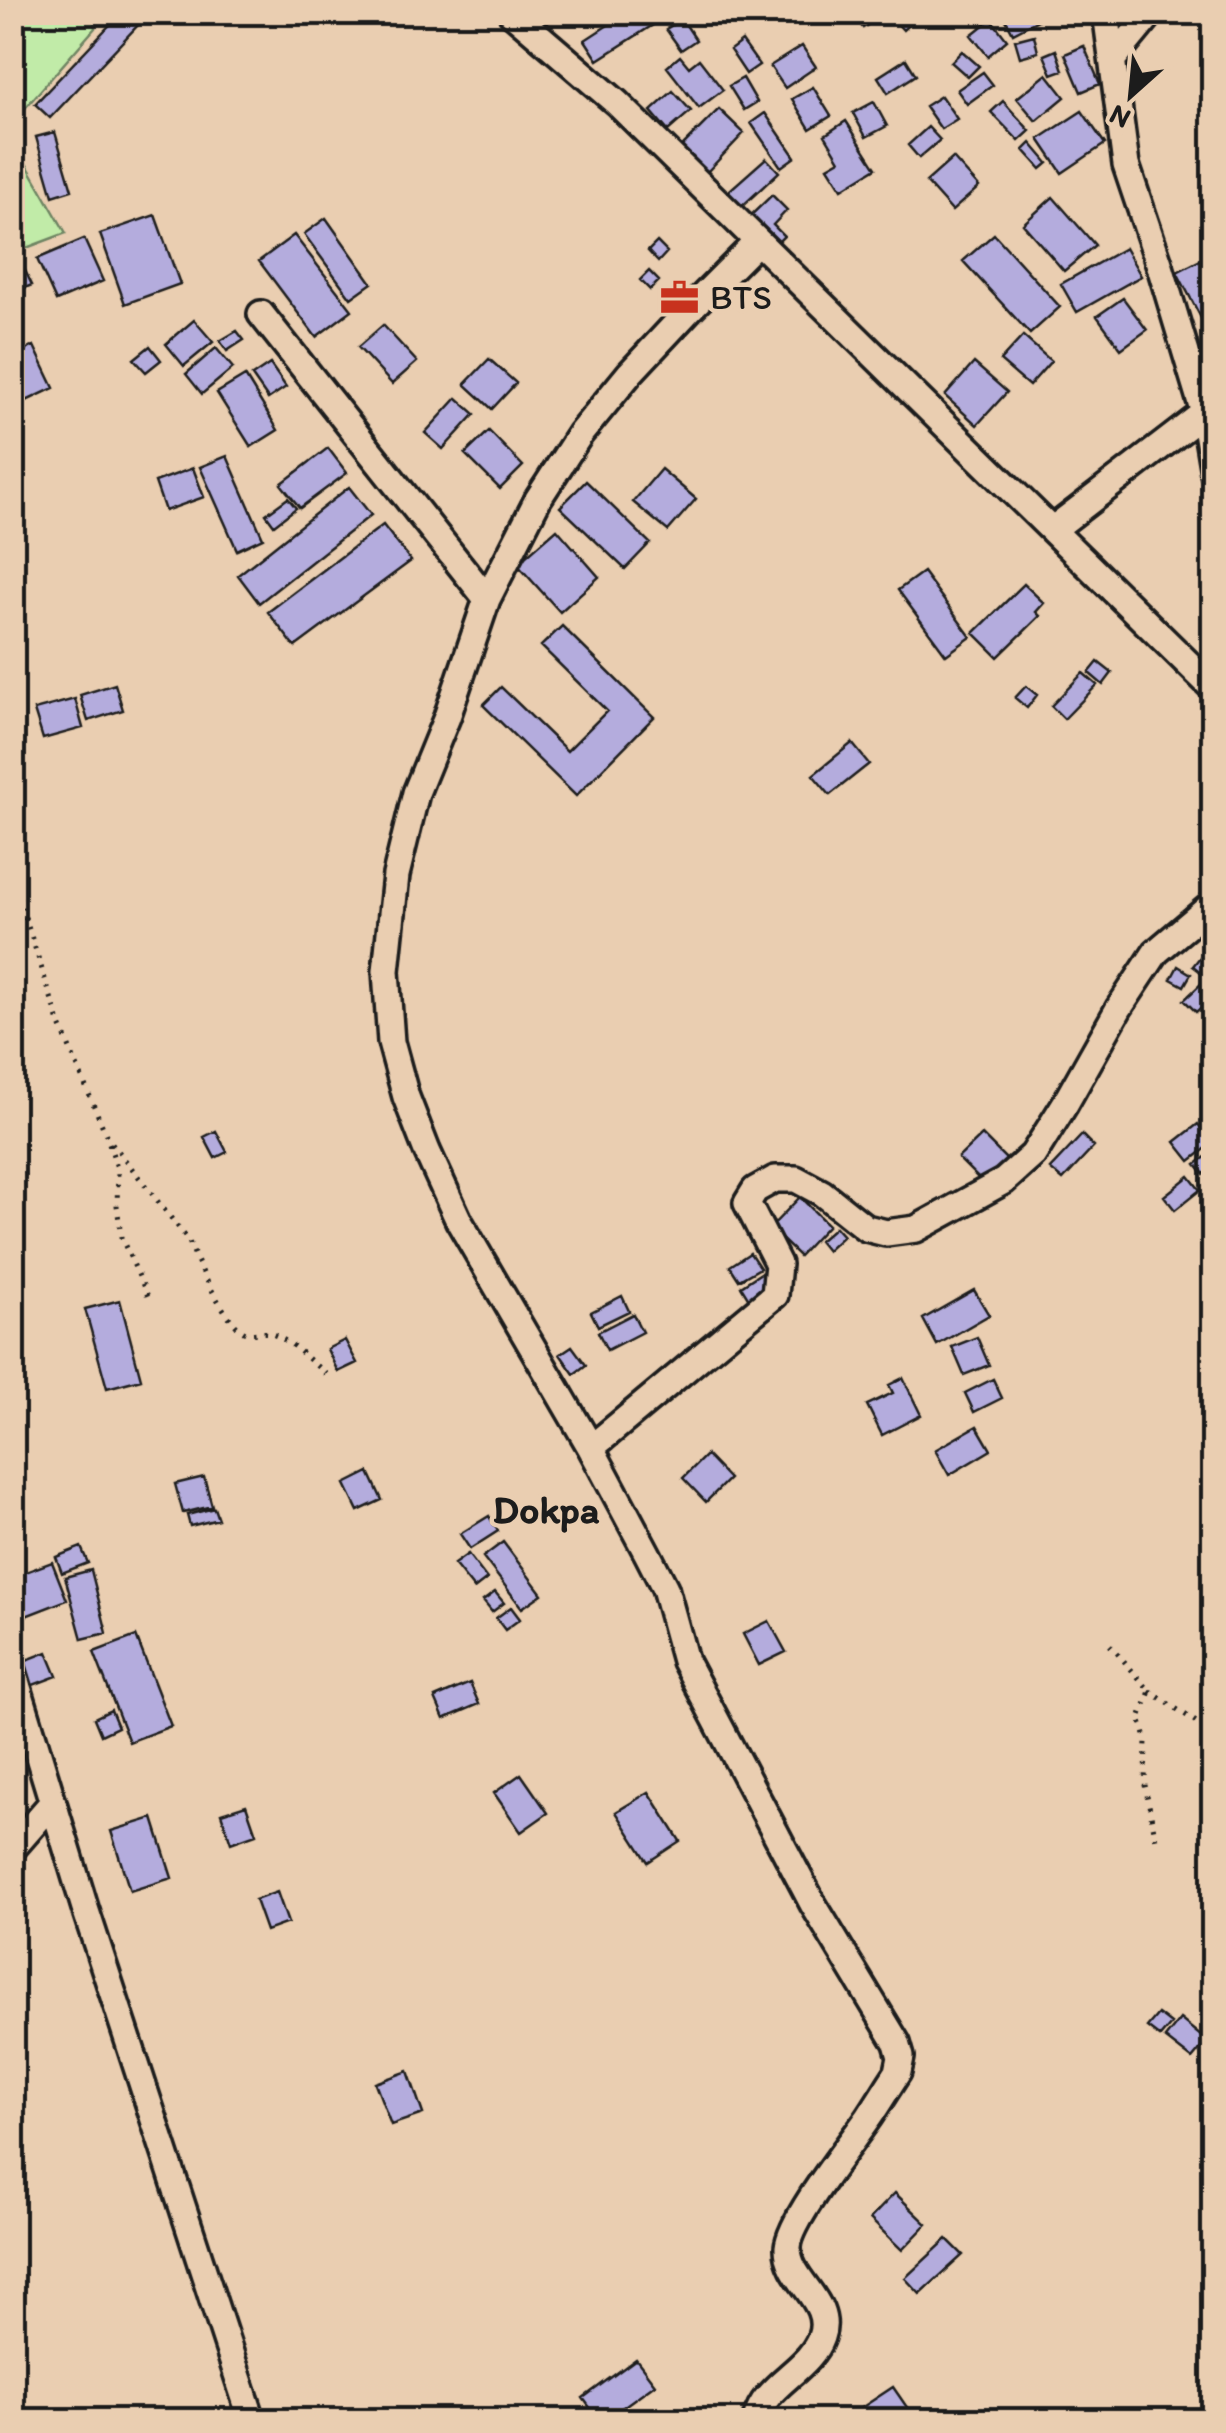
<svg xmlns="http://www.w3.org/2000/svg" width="1226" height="2433" font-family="Itim,sans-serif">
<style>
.green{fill:#c1eba8;stroke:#6e8462;stroke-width:2.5}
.building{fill:#b4acdd;stroke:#1c1c1c;stroke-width:2.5}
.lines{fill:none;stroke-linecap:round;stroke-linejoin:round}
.street-casing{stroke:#1c1c1c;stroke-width:32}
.path{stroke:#1c1c1c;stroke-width:5;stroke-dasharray:2.5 8;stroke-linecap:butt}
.street{stroke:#eaceb1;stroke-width:25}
.labels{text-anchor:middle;stroke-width:9;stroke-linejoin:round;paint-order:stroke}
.poi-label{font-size:35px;fill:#1c1c1c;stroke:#eaceb1;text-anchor:start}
.quarter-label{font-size:40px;font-weight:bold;fill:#1c1c1c;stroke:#eaceb1}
</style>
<rect width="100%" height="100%" fill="#eaceb1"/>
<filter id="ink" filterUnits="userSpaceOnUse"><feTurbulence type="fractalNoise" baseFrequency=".01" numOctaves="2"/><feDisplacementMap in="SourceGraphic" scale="20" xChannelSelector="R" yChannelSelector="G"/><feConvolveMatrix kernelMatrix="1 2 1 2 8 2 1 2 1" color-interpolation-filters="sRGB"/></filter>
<g filter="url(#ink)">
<path class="green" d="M 13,12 L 92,13 L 95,28 L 20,114 L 23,158 L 66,233 L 13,253 Z"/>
<path class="building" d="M 122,12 L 126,12 L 139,24 L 50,118 L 35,104 Z
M 628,12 L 649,12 L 656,23 L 598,60 L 585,40 Z
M 862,12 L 878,12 L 881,16 L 863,28 L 855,17 Z
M 887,12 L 922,12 L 903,30 Z
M 1002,12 L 1034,12 L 1038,20 L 1013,33 Z
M 682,19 L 696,40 L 681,50 L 666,29 Z
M 991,19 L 1007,40 L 988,56 L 971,35 Z
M 1034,35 L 1038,52 L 1020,57 L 1015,40 Z
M 742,41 L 759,65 L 746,74 L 730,50 Z
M 802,46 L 816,67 L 785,88 L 770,66 Z
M 1084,46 L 1100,84 L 1081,92 L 1065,54 Z
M 1056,50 L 1063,70 L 1052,74 L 1044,55 Z
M 962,51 L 979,66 L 968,77 L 951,62 Z
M 680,56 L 689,67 L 699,59 L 723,90 L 699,108 L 667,67 Z
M 906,59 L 916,75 L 888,93 L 878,77 Z
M 983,72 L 993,85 L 967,104 L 957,90 Z
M 1047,74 L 1065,97 L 1036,121 L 1017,98 Z
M 743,78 L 757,102 L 744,110 L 729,86 Z
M 813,87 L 831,116 L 810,129 L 792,99 Z
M 673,91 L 691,111 L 668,131 L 651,111 Z
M 941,96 L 957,119 L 941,129 L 925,106 Z
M 1003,101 L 1030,131 L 1019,141 L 991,112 Z
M 874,102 L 887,126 L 866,137 L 853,113 Z
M 719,109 L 744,133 L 707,172 L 681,147 Z
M 1082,111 L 1105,144 L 1062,173 L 1039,139 Z
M 765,113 L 795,157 L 781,167 L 751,123 Z
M 846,121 L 876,168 L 842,189 L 828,167 L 840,160 L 825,135 Z
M 928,127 L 940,140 L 919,158 L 908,145 Z
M 55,132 L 72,190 L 53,196 L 36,137 Z
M 1031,143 L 1048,163 L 1041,169 L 1024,150 Z
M 766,158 L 779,172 L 737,211 L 723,196 Z
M 953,158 L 979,187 L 952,211 L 926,182 Z
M 772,195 L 787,210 L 773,225 L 784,236 L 772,248 L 746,220 Z
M 1053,197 L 1095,245 L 1064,271 L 1023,224 Z
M 155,215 L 180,284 L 125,304 L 100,234 Z
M 326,218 L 372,283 L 351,298 L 304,234 Z
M 994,234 L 1060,307 L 1030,334 L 963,261 Z
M 294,235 L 352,310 L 316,337 L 259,261 Z
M 84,239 L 103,281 L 56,301 L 37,259 Z
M 657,242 L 667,252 L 658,262 L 648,251 Z
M 1125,248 L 1141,276 L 1077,312 L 1061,284 Z
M 1214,253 L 1214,336 L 1211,337 L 1177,272 Z
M 19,258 L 32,285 L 20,290 L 12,273 L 12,261 Z
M 649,271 L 659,281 L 650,290 L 640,280 Z
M 12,285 L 23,310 L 12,315 Z
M 1123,298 L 1147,330 L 1121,349 L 1097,316 Z
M 194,320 L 213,342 L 184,366 L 166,344 Z
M 383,325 L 417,362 L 392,384 L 358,347 Z
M 237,331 L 244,340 L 227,351 L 220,341 Z
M 1023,336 L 1051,361 L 1029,386 L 1000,361 Z
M 34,346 L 54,388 L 22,403 L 12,383 L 12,356 Z
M 150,346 L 161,360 L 146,372 L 134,359 Z
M 216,348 L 233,368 L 202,394 L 186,374 Z
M 489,359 L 516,383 L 492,409 L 465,384 Z
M 974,363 L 1007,392 L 977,425 L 945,396 Z
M 270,364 L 286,387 L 268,399 L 252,376 Z
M 245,376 L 278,430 L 251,447 L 217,393 Z
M 457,398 L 475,414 L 443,449 L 425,433 Z
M 489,431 L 523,466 L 500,489 L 465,454 Z
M 328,448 L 347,473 L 300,508 L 281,484 Z
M 227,456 L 263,538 L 237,550 L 200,467 Z
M 193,468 L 204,497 L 165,511 L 155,482 Z
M 661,469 L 696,499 L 668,531 L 633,502 Z
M 586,481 L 650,543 L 625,569 L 560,507 Z
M 349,487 L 371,515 L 259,603 L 238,575 Z
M 288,498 L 296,508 L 274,525 L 266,514 Z
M 383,525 L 411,561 L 295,647 L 268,612 Z
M 557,529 L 599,577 L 560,612 L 517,564 Z
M 923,572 L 971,637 L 946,655 L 898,590 Z
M 1024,584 L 1044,603 L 1036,612 L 1040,616 L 998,657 L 974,633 Z
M 562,626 L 654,717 L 576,796 L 483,705 L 501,687 L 567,751 L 607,711 L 541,646 Z
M 1098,662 L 1112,673 L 1103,685 L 1089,673 Z
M 1083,673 L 1097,685 L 1064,719 L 1051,706 Z
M 115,684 L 123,710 L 88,721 L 80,695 Z
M 1026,686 L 1037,695 L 1027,708 L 1015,698 Z
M 75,699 L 83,728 L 43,739 L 34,710 Z
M 852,743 L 869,764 L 830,795 L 813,775 Z
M 1207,948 L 1214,953 L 1214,982 L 1193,966 Z
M 1178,966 L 1191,974 L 1184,986 L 1171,979 Z
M 1204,981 L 1214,991 L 1214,996 L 1196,1012 L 1184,1000 Z
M 1198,1124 L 1213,1143 L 1190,1161 L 1175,1142 Z
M 216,1131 L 227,1152 L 215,1158 L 204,1137 Z
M 982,1135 L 1008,1161 L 984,1184 L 958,1158 Z
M 1082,1135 L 1094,1147 L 1063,1180 L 1050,1169 Z
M 1214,1151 L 1214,1167 L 1204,1174 L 1196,1164 Z
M 1189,1176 L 1200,1190 L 1175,1210 L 1164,1196 Z
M 800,1197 L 828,1225 L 799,1256 L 770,1228 Z
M 835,1227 L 843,1236 L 827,1251 L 819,1241 Z
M 750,1253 L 760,1268 L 739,1280 L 730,1266 Z
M 764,1271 L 772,1284 L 749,1299 L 741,1286 Z
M 974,1290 L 989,1315 L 937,1345 L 923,1319 Z
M 622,1296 L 629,1311 L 598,1326 L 591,1312 Z
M 120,1300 L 141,1379 L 107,1388 L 85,1309 Z
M 633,1314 L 642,1332 L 607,1350 L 598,1332 Z
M 977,1337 L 989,1365 L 964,1375 L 952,1347 Z
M 345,1340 L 357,1363 L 338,1372 L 327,1349 Z
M 572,1346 L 586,1365 L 574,1374 L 560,1354 Z
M 903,1378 L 921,1415 L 882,1435 L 867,1405 L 893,1393 L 889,1385 Z
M 993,1379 L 1002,1398 L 974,1412 L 965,1393 Z
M 977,1426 L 991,1450 L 949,1475 L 935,1450 Z
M 706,1455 L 729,1479 L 706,1502 L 683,1478 Z
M 369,1472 L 382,1500 L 358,1511 L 345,1484 Z
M 204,1477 L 212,1506 L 183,1513 L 175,1484 Z
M 214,1508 L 218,1519 L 190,1526 L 187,1515 Z
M 489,1516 L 498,1531 L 470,1549 L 460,1534 Z
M 503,1542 L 542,1594 L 522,1608 L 483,1557 Z
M 81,1547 L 88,1563 L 62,1573 L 56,1557 Z
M 468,1554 L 487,1579 L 474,1589 L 454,1564 Z
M 52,1562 L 67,1600 L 13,1621 L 12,1577 Z
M 91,1570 L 107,1633 L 82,1639 L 65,1577 Z
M 495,1592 L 504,1603 L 492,1612 L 483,1601 Z
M 511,1607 L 520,1619 L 505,1630 L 496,1618 Z
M 769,1621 L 786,1652 L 759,1665 L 743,1634 Z
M 136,1636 L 171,1726 L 129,1742 L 94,1652 Z
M 47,1652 L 57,1676 L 28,1687 L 19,1663 Z
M 470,1683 L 479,1704 L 444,1719 L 435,1698 Z
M 111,1710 L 118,1727 L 101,1735 L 94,1718 Z
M 521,1774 L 548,1813 L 521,1832 L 494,1793 Z
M 649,1792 L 680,1841 L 648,1862 L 616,1812 Z
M 246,1805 L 256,1834 L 231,1843 L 221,1813 Z
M 153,1818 L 172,1878 L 130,1891 L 111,1831 Z
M 277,1892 L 288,1923 L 266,1931 L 255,1900 Z
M 1158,2014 L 1171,2024 L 1160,2037 L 1147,2027 Z
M 1180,2019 L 1207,2041 L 1192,2059 L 1165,2038 Z
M 408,2071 L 423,2114 L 391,2125 L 375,2083 Z
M 895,2193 L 927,2224 L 902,2250 L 870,2219 Z
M 947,2239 L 963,2255 L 920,2294 L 905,2278 Z
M 636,2359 L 655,2384 L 605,2420 L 599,2420 L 583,2398 Z
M 893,2387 L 913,2416 L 906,2420 L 843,2420 Z"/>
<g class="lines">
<defs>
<path id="street" d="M 511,12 L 617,103 L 1214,689
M 1106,12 L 1126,165 L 1159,263 L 1204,413 L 1214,473
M 1114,58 L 1152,12
M 261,314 L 487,599
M 1052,530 L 1204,413
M 591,1448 L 775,1295 L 778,1264 L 747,1203 L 755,1190 L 775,1179 L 796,1179 L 822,1193 L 866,1228 L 886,1233 L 916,1229 L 1004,1181 L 1033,1155 L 1065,1104 L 1119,1008 L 1156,952 L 1214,903
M 12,1668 L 85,1908 L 252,2420
M 12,1849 L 53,1802
M 756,2420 C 764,2384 809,2371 821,2337 C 834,2301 787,2281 788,2247 C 790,2219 851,2143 869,2117 C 879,2102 888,2087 898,2072 L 901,2057 L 897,2043 L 813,1904 L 685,1661 L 665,1588 L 647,1553 L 591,1448 L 459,1221 L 427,1151 L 406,1097 L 391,1042 L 386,971 L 396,875 L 416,793 L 447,717 L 487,599 L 538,499 L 580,434 L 630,373 L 690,309 L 757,242"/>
</defs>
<use href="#street" class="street-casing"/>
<path class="path" d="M 12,877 L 60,1025 L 107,1137 L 118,1171 L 117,1205 L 121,1237 L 151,1303
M 112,1143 L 189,1241 C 195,1260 228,1327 246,1333 C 253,1335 262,1331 269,1333 C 290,1339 310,1361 326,1374
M 1110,1645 L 1150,1691 L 1140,1718 L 1146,1738 L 1145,1785 L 1156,1840
M 1150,1691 L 1214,1734"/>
<use href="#street" class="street"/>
</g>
</g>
<defs>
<symbol id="office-bare" viewBox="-9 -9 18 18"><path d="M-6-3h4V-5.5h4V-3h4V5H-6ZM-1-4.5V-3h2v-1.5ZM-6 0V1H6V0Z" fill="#c8321e" stroke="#eaceb1" stroke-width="2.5" paint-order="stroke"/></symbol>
</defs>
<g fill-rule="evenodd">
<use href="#office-bare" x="652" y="270" width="55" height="55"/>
</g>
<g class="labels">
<g class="poi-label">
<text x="710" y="309">BTS</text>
</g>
<g class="quarter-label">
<text x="546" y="1523">Dokpa</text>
</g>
</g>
<rect width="1226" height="2433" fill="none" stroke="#eaceb1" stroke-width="50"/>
<rect x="25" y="25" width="1176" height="2383" fill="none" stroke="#1c1c1c" stroke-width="4" filter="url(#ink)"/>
<g transform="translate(1131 95) rotate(207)" stroke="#eaceb1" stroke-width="8" paint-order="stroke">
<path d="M0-8L18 38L0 25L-18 38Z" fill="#1c1c1c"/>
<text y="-15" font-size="28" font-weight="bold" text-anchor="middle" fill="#1c1c1c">N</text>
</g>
</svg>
